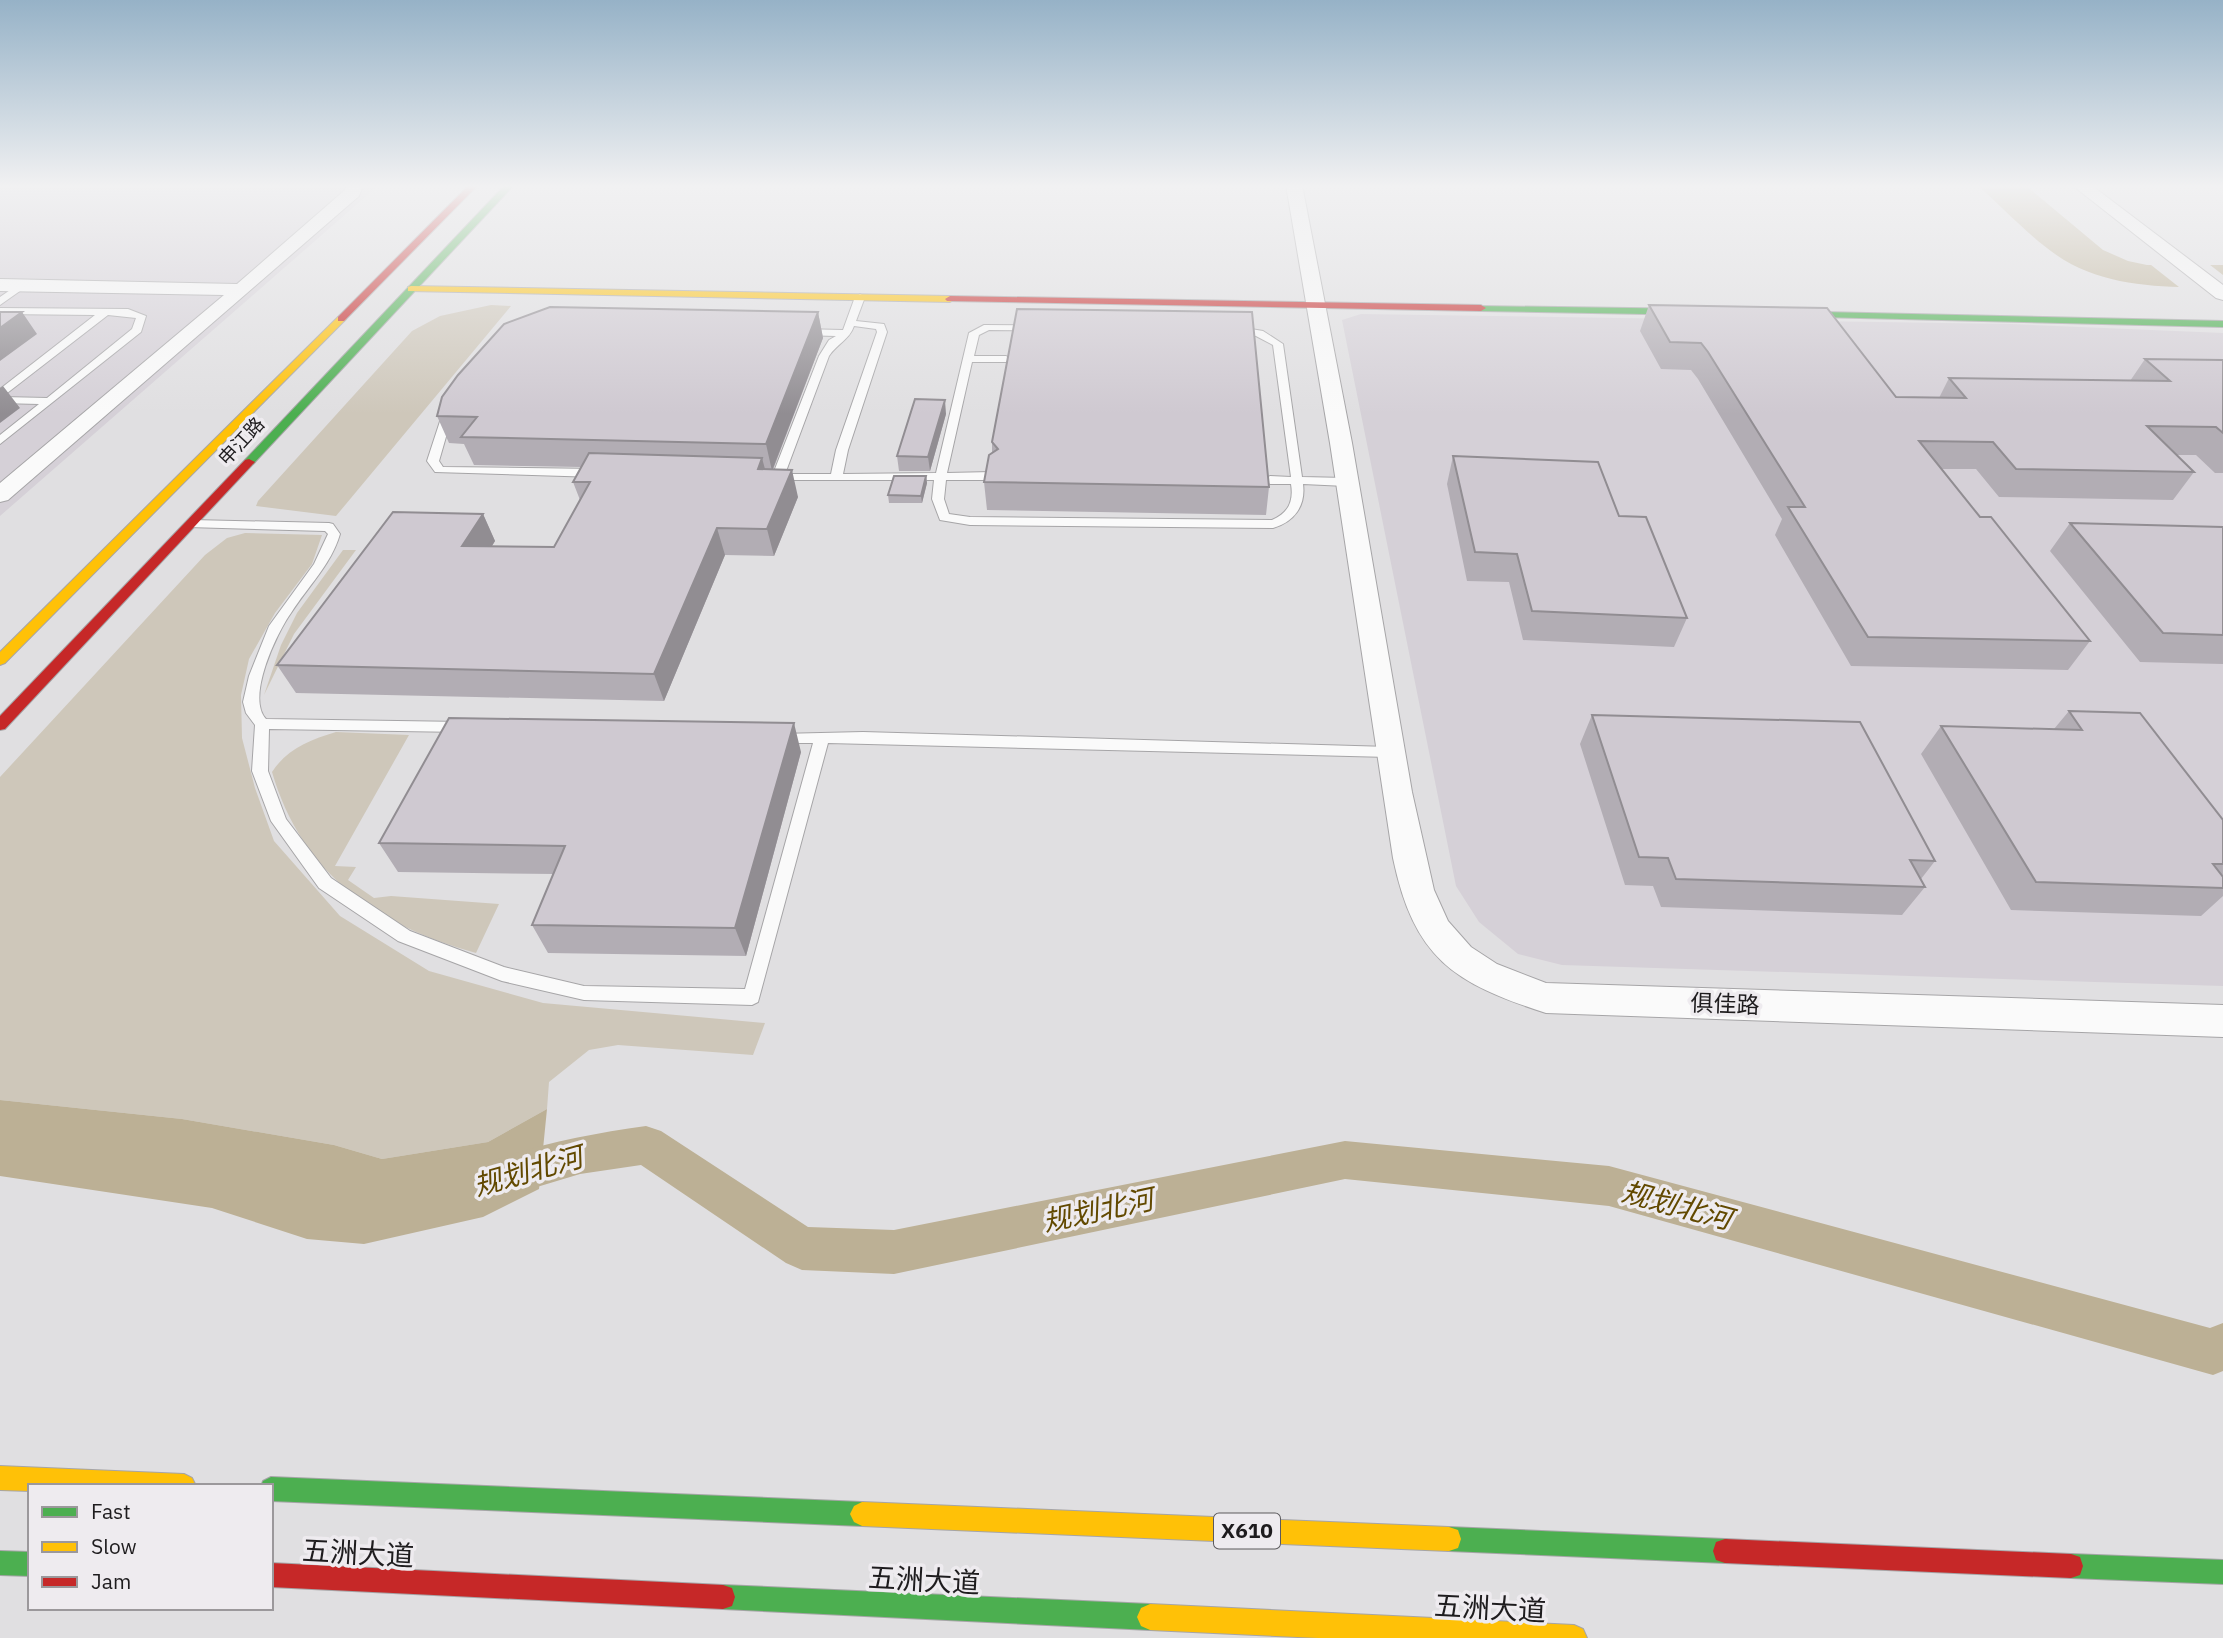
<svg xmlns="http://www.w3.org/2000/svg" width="2223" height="1638" font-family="'IBM Plex Sans','Noto Sans SC',sans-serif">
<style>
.built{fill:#d5d0d7}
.green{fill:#cec7ba}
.water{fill:#bcb095}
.pier{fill:#e0dfe1}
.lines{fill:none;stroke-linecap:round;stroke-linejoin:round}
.canal{fill:#bcb095;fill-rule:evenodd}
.lane-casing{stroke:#a6a5a7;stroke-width:2}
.street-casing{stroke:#a6a5a7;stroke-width:2}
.fast-casing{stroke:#a6a5a7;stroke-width:2}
.slow-casing{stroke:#a6a5a7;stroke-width:2}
.jam-casing{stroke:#a6a5a7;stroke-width:2}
.lane{fill:#fafafa;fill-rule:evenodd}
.street{fill:#fafafa;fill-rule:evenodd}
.fast{fill:#4caf50;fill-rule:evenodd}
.slow{fill:#ffc107;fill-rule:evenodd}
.jam{fill:#c62828;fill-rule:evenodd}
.wall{fill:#b2adb4}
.shaded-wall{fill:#918d92}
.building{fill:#cfc9d1;stroke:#918d92;stroke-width:2}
.labels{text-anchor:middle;stroke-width:7;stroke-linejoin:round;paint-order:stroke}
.far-street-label{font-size:19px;fill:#1e1c1e;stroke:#eeebef}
.shield{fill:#eeebef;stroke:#5c5a5d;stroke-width:2}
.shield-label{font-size:21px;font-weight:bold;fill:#1e1c1e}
.street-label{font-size:23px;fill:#1e1c1e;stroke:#eeebef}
.near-water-label{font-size:28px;font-style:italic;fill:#624900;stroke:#eeebef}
.near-street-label{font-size:28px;fill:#1e1c1e;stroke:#eeebef}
</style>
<rect width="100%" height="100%" fill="#e0dfe1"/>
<path class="built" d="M 0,185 L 379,185 L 0,516 Z
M 1361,314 L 2010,324 L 2223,333 L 2223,986 L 1562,965 L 1518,954 L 1479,922 L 1456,886 L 1342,320 Z"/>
<path class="green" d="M 491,305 L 511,306 L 336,516 L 256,506 L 258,501 L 412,331 L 440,316 Z
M 245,533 L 322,535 L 312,564 L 275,613 L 249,659 L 241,695 L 242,738 L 255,788 L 274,841 L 340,916 L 429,971 L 543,1003 L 765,1023 L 753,1055 L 618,1045 L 589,1050 L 549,1082 L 547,1109 L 488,1142 L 382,1159 L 334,1145 L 182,1119 L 0,1100 L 0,777 L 205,555 L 227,538 Z
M 343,550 L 356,550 L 294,634 L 264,695 L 281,645 L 297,613 Z
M 336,732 L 409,735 L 335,866 L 356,867 L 348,880 L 374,898 L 391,896 L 499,904 L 476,953 C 377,925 302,875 272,772 C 287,749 309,740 336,732 Z"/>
<path class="water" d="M 1977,185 L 2025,185 L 2103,250 L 2128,261 L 2147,265 L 2223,265 L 2223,287 C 2170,288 2111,288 2064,260 C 2032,240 2005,209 1977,185 Z
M 0,1100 L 182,1119 L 334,1145 L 382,1159 L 488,1142 L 547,1109 L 539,1189 L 483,1217 L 364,1244 L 307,1239 L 212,1208 L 0,1176 Z"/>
<path class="pier" d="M 2146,261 L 2205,261 L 2223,275 L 2223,291 L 2184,291 Z"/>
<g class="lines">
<path class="canal" d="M 646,1126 L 661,1131 L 808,1227 L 894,1230 L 1345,1141 L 1609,1166 L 2210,1328 L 2223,1323 L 2223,1371 L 2213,1375 L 1609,1206 L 1345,1179 L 894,1274 L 802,1270 L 786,1263 L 641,1165 L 580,1174 L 497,1199 L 482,1193 L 476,1179 L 482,1165 C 535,1144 590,1134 646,1126 Z"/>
<defs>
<path id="lane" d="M 19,284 L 27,286 L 0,305 L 0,297 Z
M 860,294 L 865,297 L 856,321 L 884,324 L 887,332 L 848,450 L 843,474 L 936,473 L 969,333 L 984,325 L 1239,327 L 1263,331 L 1283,344 L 1302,477 L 1346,478 L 1352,482 L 1346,486 L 1303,484 C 1306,506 1294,522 1273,528 L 970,525 L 940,520 L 932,499 L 934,480 L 769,480 L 767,478 L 773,474 L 819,356 L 829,340 L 836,336 L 800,335 L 795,332 L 800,329 L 843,330 L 855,297 ZM 854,326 L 876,329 L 877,332 L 836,450 L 831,474 L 785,474 L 829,356 C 836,345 850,339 854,326 ZM 989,330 L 1239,333 L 1256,336 L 1273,345 L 1291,477 L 1270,476 L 1264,480 L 1270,484 L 1291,484 C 1294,502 1288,513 1272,520 L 970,517 L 949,514 L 944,499 L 946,480 L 992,480 L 998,476 L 992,472 L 947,473 L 972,362 L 1006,362 L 1011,359 L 1006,356 L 974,356 L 979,335 Z
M 0,308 L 128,309 L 146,316 L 141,332 L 0,444 L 0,435 L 39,404 L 0,403 L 0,389 L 95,315 L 0,314 ZM 108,315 L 136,318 L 132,329 L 47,398 L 2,397 Z
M 449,406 L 454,409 L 439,461 L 443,467 L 597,469 L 603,473 L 597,477 L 435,472 L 427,461 L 444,409 Z
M 192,520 L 329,523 L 333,524 L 340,534 C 331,565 308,586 291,613 C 276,634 246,698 266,719 L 463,722 L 470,727 L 463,732 L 269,729 L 268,771 L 286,819 L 331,878 L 410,931 L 504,967 L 584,986 L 745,989 L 813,743 L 774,743 L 772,739 L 774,735 L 779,734 L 863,732 L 1389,747 L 1396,752 L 1389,757 L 828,743 L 758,1002 L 752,1005 L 584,1000 L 502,981 L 398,941 L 319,888 L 271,821 L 252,771 L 255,725 L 246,713 L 243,702 L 249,676 L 269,626 L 314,564 L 328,534 L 325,531 L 188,527 L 188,521 Z"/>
<path id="street" d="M 347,185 L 363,185 L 359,196 L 8,500 L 0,502 L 0,483 L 224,295 L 0,291 L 0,279 L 237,284 L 345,190 Z
M 1286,185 L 1302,185 L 1352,443 L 1412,792 L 1434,890 L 1448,921 L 1471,947 L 1497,964 L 1546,983 L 2223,1005 L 2223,1037 L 1546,1013 C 1453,983 1414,958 1393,858 L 1330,443 Z
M 2072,185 L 2091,185 L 2223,285 L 2223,300 L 2216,298 Z"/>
<path id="fast" d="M 505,185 L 514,185 L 253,464 L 245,464 L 245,460 Z
M 1478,306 L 1700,309 L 1705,312 L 1700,315 L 1481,311 L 1478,310 Z
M 1775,311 L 2223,321 L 2223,327 L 1778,316 L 1773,313 Z
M 271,1477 L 862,1502 L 870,1506 L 874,1514 L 870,1522 L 862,1526 L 271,1501 L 271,1486 L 261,1486 L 263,1481 Z
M 1449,1527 L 1725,1539 L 1734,1542 L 1737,1551 L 1734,1560 L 1725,1563 L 1449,1551 L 1440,1548 L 1437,1539 L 1440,1530 Z
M 0,1551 L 30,1552 L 30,1576 L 0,1575 Z
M 2071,1554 L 2223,1560 L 2223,1584 L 2071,1578 L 2062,1575 L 2059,1566 L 2062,1557 Z
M 723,1585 L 1150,1604 L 1159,1608 L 1163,1617 L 1159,1626 L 1150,1630 L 723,1609 L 714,1606 L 711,1597 L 714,1588 Z"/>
<path id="slow" d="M 411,286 L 950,296 L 955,299 L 950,302 L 408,291 L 408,287 Z
M 338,317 L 346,319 L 5,663 L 0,665 L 0,652 Z
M 0,1466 L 184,1474 L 192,1478 L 196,1486 L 30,1486 L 30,1491 L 0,1490 Z
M 862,1502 L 1449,1527 L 1458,1530 L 1461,1539 L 1458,1548 L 1449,1551 L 862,1526 L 854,1522 L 850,1514 L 854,1506 Z
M 1150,1604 L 1574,1625 L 1583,1629 L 1587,1638 L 1319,1638 L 1150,1630 L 1141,1626 L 1137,1617 L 1141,1608 Z"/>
<path id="jam" d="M 469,185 L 478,185 L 344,321 L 338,321 L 338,317 Z
M 950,296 L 1481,305 L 1486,308 L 1481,311 L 947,301 L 945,299 Z
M 249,459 L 255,462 L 253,464 L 5,729 L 0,730 L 0,716 L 245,460 Z
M 1725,1539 L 2071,1554 L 2080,1557 L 2083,1566 L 2080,1575 L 2071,1578 L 1725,1563 L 1716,1560 L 1713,1551 L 1716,1542 Z
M 271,1563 L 723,1585 L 732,1588 L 735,1597 L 732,1606 L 723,1609 L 271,1587 Z"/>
</defs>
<use href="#lane" class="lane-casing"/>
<use href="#street" class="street-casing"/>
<use href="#fast" class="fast-casing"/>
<use href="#slow" class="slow-casing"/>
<use href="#jam" class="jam-casing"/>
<use href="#lane" class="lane"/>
<use href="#street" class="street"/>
<use href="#fast" class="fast"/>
<use href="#slow" class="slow"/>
<use href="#jam" class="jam"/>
</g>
<path class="wall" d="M 1649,305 L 1896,397 L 1939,398 L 1949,378 L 2130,381 L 2145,359 L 2223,360 L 2223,473 L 2215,473 L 2196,455 L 2176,455 L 2194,472 L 2173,500 L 1999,497 L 1976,469 L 1942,469 L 1980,517 L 2090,641 L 2068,670 L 1851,666 L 1775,535 L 1782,519 L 1698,379 L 1691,370 L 1661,369 L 1640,331 Z
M 818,312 L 823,338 L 773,470 L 798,497 L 774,556 L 725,555 L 664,701 L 296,693 L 277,665 L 483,514 L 495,541 L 492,546 L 554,547 L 580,500 L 573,482 L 581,467 L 474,465 L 464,444 L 449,443 L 437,416 Z
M 946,414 L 930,471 L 899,471 L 897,456 Z
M 992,442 L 1269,487 L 1266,515 L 987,510 L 984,482 L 992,453 Z
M 1453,456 L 1619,516 L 1687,618 L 1674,647 L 1523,640 L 1509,582 L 1467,581 L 1447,484 Z
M 926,476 L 927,483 L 922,503 L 889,503 L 888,495 Z
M 2070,523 L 2223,527 L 2223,664 L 2140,662 L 2050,551 Z
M 2069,711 L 2223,820 L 2223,896 L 2201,916 L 2011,910 L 1921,754 L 1941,726 L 2054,729 Z
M 1592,715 L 1935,861 L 1921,879 L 1925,887 L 1902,915 L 1661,907 L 1653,886 L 1625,885 L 1580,744 Z
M 801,752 L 746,956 L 548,953 L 532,925 L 554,874 L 398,872 L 379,843 Z"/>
<path class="shaded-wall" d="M 22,312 L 37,334 L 0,361 L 0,328 Z
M 818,312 L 823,338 L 772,471 L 766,444 Z
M 3,386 L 20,408 L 0,423 L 0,388 Z
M 945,400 L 946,414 L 930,471 L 928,457 Z
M 762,458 L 769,484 L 758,469 Z
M 792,470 L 798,497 L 774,556 L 767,529 Z
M 926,476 L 927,483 L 922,503 L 921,496 Z
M 483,514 L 495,541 L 475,573 L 462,546 Z
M 717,528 L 725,555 L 664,701 L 654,674 Z
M 794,723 L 801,752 L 746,956 L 735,928 Z"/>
<path class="building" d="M 1649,305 L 1827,308 L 1896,397 L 1966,398 L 1949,378 L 2170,381 L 2145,359 L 2223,360 L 2223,433 L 2216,427 L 2147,426 L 2194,472 L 2016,469 L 1993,442 L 1919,441 L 1980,517 L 1991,517 L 2090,641 L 1868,637 L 1788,507 L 1805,507 L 1708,352 L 1701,343 L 1670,342 Z
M 550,307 L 818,312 L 766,444 L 461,437 L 477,417 L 437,416 L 442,397 L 458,375 L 504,324 Z
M 1017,309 L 1252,312 L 1269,487 L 984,482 L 989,455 L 998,449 L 992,442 Z
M 0,312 L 22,312 L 0,328 Z
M 915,399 L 945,400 L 928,457 L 897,456 Z
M 589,453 L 762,458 L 758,469 L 792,470 L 767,529 L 717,528 L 654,674 L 277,665 L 393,512 L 483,514 L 462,546 L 554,547 L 590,482 L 573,482 Z
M 1453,456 L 1598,462 L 1619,516 L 1646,517 L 1687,618 L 1532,611 L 1517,554 L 1475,552 Z
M 894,476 L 926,476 L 921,496 L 888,495 Z
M 2070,523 L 2223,527 L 2223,635 L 2163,633 Z
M 2069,711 L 2140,713 L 2223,820 L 2223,864 L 2213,864 L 2223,877 L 2223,888 L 2036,882 L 1941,726 L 2082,730 Z
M 1592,715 L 1860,722 L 1935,861 L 1910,860 L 1925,887 L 1676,879 L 1668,858 L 1639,857 Z
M 449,718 L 794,723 L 735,928 L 532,925 L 565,846 L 379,843 Z"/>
<linearGradient id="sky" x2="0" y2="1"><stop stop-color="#96b2c7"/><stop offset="0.45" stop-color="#f1f1f2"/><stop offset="1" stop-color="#f1f1f2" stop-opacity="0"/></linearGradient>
<rect width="2223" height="414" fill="url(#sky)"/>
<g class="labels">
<g class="far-street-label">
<text transform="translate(241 441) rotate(-47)" y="7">申江路</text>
</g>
<rect class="shield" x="1214" y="1513.5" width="66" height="35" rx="5"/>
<g class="shield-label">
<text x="1247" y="1538">X610</text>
</g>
<g class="street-label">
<text transform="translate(1725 1004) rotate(2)" y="8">俱佳路</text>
</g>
<g class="near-water-label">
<text transform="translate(528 1171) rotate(-16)" y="10">规划北河</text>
<text transform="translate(1677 1205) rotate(15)" y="10">规划北河</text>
<text transform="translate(1098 1210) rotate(-12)" y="10">规划北河</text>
</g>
<g class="near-street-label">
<text transform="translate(358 1553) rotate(3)" y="10">五洲大道</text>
<text transform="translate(924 1580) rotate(3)" y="10">五洲大道</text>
<text transform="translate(1490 1608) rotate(3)" y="10">五洲大道</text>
</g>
</g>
<rect x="28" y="1484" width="245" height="126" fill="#eeebef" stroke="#9b989b" stroke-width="2"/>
<rect x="42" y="1507" width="35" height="10" fill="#4caf50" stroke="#9b989b" stroke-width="2"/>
<text x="91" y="1519" font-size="21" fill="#1e1c1e">Fast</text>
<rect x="42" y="1542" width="35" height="10" fill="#ffc107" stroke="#9b989b" stroke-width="2"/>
<text x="91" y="1554" font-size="21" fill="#1e1c1e">Slow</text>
<rect x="42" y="1577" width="35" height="10" fill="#c62828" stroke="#9b989b" stroke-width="2"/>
<text x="91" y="1589" font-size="21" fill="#1e1c1e">Jam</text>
</svg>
